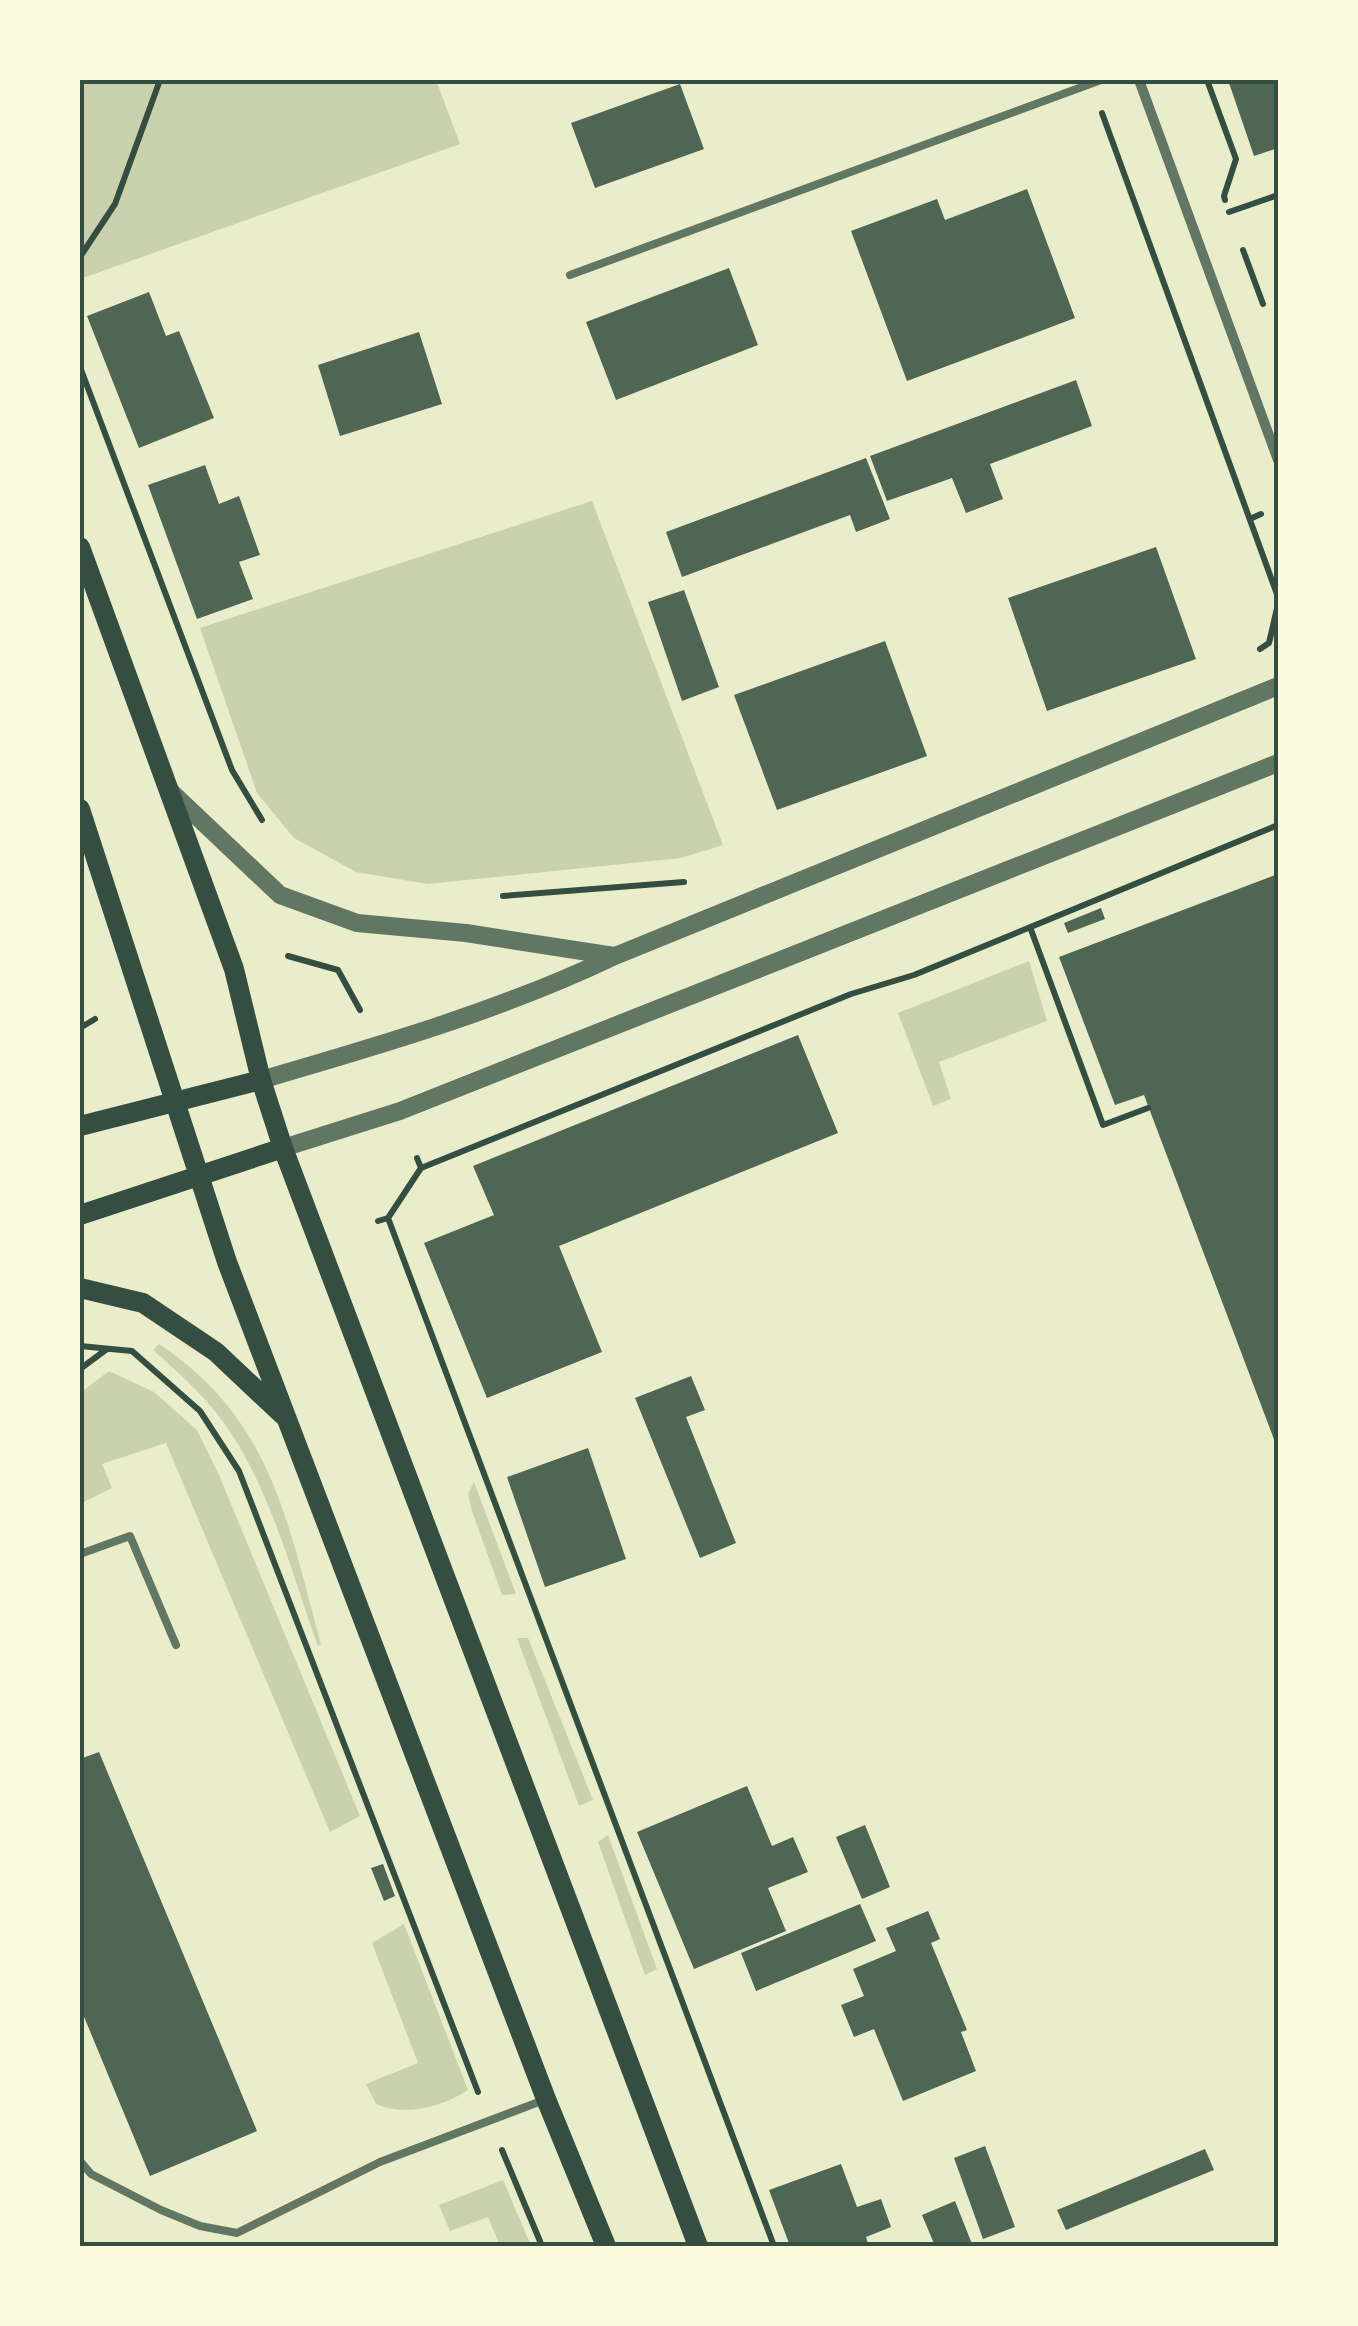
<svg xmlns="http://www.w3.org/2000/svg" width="1358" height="2326" font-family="'Times New Roman',serif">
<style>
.green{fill:#cad2ad}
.building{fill:#4f6655}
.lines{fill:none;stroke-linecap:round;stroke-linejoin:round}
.path{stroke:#344e41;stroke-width:6}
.service{stroke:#617663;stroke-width:8}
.minor{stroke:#617663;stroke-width:10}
.tertiary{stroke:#617663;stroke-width:18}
.secondary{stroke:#344e41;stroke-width:20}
.neatline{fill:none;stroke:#344e41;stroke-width:4}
</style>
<rect width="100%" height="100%" fill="#e9edc9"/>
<path class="green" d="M 80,80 L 436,80 L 460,144 L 80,279 Z
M 592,501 L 723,845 L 681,858 L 428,884 L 356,872 L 294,838 L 257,793 L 200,628 Z
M 1029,961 L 1047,1021 L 939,1062 L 951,1099 L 933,1106 L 898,1013 Z
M 159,1344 C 273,1420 287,1522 321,1644 L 318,1646 C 292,1574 269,1485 224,1423 C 204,1395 179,1373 153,1350 Z
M 109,1371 L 154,1392 L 197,1430 L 219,1475 L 360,1816 L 330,1832 L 166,1443 L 102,1464 L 112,1488 L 80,1504 L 80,1393 Z
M 474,1482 L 516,1594 L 502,1595 L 472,1511 L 468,1494 Z
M 517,1638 L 528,1638 L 593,1800 L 579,1806 Z
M 608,1835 L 657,1969 L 645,1975 L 598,1842 Z
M 404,1924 L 468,2090 C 442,2107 405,2117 376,2104 L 366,2084 L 418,2063 L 372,1943 Z
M 503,2180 L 531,2246 L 500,2246 L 488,2217 L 450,2231 L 439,2205 Z"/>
<path class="building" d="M 1228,80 L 1278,80 L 1278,148 L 1254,156 Z
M 680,84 L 704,149 L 595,188 L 571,123 Z
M 1027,189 L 1075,318 L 907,381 L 851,231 L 937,199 L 945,220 Z
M 729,268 L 758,345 L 616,400 L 586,322 Z
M 149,292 L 166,336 L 179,331 L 214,418 L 139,448 L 87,316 Z
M 419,332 L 442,404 L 340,436 L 318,365 Z
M 1076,380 L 1092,426 L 990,464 L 1003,499 L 966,513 L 952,478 L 887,501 L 870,456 Z
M 866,458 L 890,519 L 856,532 L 850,515 L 682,577 L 666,532 Z
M 205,465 L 219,504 L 239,496 L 260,555 L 239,562 L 253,599 L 197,619 L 148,485 Z
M 1156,547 L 1196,659 L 1047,711 L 1008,598 Z
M 684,590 L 719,687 L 682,701 L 648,602 Z
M 885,641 L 927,756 L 777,810 L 734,695 Z
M 1278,874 L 1278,1450 L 1144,1095 L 1115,1105 L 1059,957 Z
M 1101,908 L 1105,919 L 1068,933 L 1064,923 Z
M 798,1035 L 838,1133 L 559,1246 L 602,1352 L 487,1398 L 424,1243 L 494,1215 L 473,1166 Z
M 691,1376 L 705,1410 L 686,1417 L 736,1543 L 700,1558 L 635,1398 Z
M 588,1448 L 626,1559 L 545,1587 L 507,1477 Z
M 99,1752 L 257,2131 L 150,2176 L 80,2007 L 80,1759 Z
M 747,1786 L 772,1846 L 793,1837 L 808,1872 L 768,1888 L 786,1931 L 694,1969 L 637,1832 Z
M 865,1825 L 890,1887 L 862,1899 L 836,1837 Z
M 383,1864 L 395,1896 L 384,1901 L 371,1868 Z
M 860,1904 L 876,1941 L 756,1991 L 741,1953 Z
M 928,1911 L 940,1939 L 931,1943 L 967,2030 L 961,2032 L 976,2071 L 903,2101 L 874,2029 L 854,2037 L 841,2005 L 864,1996 L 853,1969 L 896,1951 L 886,1928 Z
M 985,2146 L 1015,2227 L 983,2239 L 954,2158 Z
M 1205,2149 L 1214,2170 L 1066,2230 L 1057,2210 Z
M 841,2164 L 857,2207 L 881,2199 L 891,2227 L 866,2237 L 869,2246 L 790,2246 L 769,2190 Z
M 955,2201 L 972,2244 L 935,2246 L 922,2215 Z"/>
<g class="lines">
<path class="path" d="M 1207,80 L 1236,159 L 1224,196 L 1225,200
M 1102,113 L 1278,597
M 1229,212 L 1278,195
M 1243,250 L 1263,304
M 80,257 L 115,204 L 160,80
M 80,367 L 232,770 L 262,820
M 1252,518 L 1261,514
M 1260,649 L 1269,643 L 1278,604
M 503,896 L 684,882
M 1030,927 L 1103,1125 L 1148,1108
M 288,956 L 338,970 L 360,1010
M 80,1028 L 95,1019
M 421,1168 L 851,994 L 914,975 L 1278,825
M 388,1218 L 774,2246
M 378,1221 L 388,1218 L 421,1168 L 417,1158
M 80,1346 L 132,1351 L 200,1411 L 239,1471 L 478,2092
M 80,1369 L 107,1349
M 502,2150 L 542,2246"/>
<path class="service" d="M 570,275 L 1101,80
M 80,1554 L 130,1536 L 176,1645
M 80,2161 L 91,2174 L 161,2210 L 200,2226 L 237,2233 L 380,2162 L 544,2100"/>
<path class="minor" d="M 1139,80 L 1278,460"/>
<path class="tertiary" d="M 169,790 L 280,895 L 357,923 L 466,933 L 614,956
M 261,1080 C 381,1045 502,1010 615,956 L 1278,686
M 283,1148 L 400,1111 L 1278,763"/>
<path class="secondary" d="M 80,547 L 234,969 L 261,1080 L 283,1148 L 698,2246
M 80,809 L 227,1262 L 546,2099 L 606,2246
M 80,1126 L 261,1080
M 80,1215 L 283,1148
M 80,1288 L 143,1303 L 216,1352 L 284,1416"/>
</g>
<rect width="1358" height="2326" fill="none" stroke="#fefae0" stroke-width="165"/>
<rect x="82" y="82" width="1194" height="2162" class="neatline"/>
</svg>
